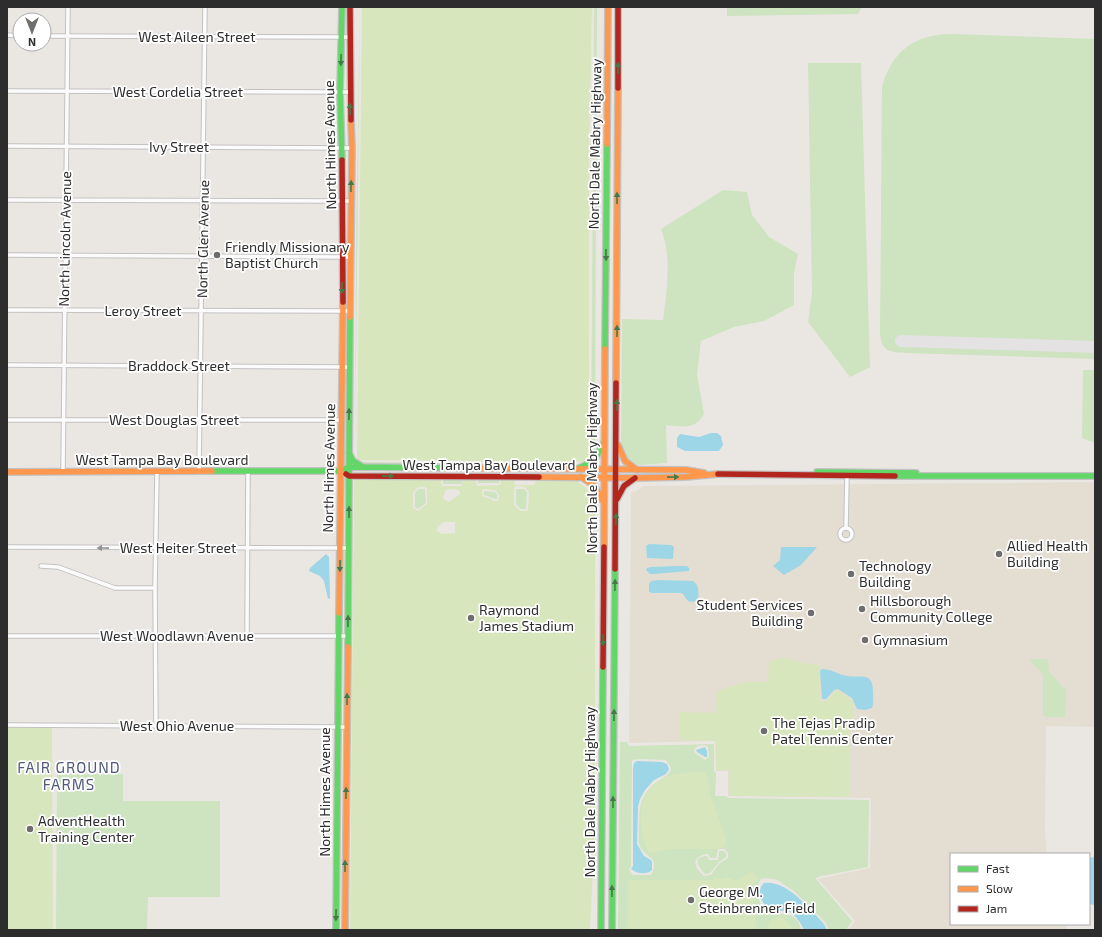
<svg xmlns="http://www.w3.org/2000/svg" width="1102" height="937" font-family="'Exo 2',sans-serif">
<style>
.education{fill:#e4ded2}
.green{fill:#cee3bf;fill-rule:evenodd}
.pitch{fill:#d8e6bd;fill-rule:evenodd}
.water{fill:#9dd6e6}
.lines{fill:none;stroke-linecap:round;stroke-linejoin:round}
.taxiway{stroke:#e4e2e2;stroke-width:12}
.street-casing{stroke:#c3c2c2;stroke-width:5.5}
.fast-casing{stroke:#c3c2c2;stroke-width:8}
.slow-casing{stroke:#c3c2c2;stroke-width:8}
.jam-casing{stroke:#c3c2c2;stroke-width:8}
.street{stroke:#fcfbfb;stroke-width:3.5}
.fast{stroke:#63d668;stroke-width:5.5}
.slow{stroke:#ff974d;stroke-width:5.5}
.jam{stroke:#b3261e;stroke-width:5.5}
.oneway{fill:#457948}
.oneway2{fill:#949494}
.poi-dot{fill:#6f6e6d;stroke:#fff;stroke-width:1.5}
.labels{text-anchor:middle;stroke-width:3.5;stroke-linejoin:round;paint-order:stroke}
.street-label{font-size:14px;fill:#2d2d2d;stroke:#fff}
.poi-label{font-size:14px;fill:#2d2d2d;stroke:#fff;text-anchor:start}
.neighbourhood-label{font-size:15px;letter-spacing:1px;fill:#50597b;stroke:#fff}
</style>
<rect width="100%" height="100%" fill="#eae7e3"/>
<path class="education" d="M 1095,482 L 1095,727 L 1046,726 L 1045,831 L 1047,854 L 951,854 L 951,924 L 1066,924 L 1066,930 L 848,930 L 855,921 L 818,879 L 870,868 L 871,798 L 728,796 L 728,771 L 716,771 L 715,741 L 629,743 L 631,492 L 636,491 L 644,486 Z"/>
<path class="green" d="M 360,7 L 355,458 L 356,241 Z
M 594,7 L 597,7 L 595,449 L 591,452 Z
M 727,7 L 862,7 L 858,14 L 727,16 Z
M 953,34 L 1095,39 L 1095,343 L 901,337 L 900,345 L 1095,351 L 1095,359 L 907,353 C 891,352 882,353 880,334 L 882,87 C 892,50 916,34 953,34 Z
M 808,63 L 861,63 L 870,367 L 850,377 L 808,322 L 812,292 Z
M 723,190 L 747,192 L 752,215 L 769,237 L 798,254 L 794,273 L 794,305 L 764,321 L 734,327 L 701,341 L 697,374 L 704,414 C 695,431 681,426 666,425 L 667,463 L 638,465 L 626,459 L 621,446 L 622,319 L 663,320 C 667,290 672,258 661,229 Z
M 1083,370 L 1095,370 L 1095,443 L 1082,438 Z
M 359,462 L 577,464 L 577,466 L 371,465 Z
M 443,480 L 462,480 L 462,484 L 443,484 Z
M 478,480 L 499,480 L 499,483 L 478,483 Z
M 418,489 L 425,489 L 426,503 L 418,509 L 415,507 L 415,493 Z
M 516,489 L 524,489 L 527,492 L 526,509 L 521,509 L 516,504 Z
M 484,491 L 495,492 L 497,495 L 497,499 C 493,499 489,496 484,495 Z
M 1029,659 L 1048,659 L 1049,672 L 1066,690 L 1065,717 L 1047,717 L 1043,715 L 1043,675 Z
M 620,742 L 627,742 L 629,746 L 714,744 L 714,771 L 716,773 L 715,796 L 726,796 L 728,798 L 869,800 L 868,867 L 817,877 L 816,879 L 852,921 L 846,930 L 829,930 L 825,922 L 794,891 C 779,883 780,877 761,879 C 754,888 759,910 771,915 C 785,913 798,913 801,930 L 618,930 ZM 704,745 L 708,747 L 709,757 L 705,760 L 695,753 L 694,750 L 697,746 ZM 641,759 L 666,760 L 670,766 L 671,770 C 667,778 657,780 650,788 C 637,803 640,813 639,831 C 639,836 638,840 639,844 C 642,852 648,855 653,860 C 655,868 654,868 651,875 L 633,875 L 629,870 L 631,866 L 632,760 ZM 718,849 L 725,849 L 728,853 L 728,858 L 720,863 L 711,875 L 704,876 C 701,873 697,869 696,866 C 693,858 702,854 708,854 L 710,858 L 716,858 Z
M 57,774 L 123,774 L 123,801 L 220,801 L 220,897 L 148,897 L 147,930 L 56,930 Z
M 719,851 L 724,851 L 726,853 L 726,857 L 719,862 L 710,873 L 705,874 C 698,867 692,857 707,856 L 709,860 L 718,860 Z"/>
<path class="pitch" d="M 362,7 L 592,7 L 589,149 L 589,459 L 582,462 L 358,460 L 357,458 Z
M 354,478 L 441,479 L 441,484 L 443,486 L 462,486 L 463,479 L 476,479 L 476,484 L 478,486 L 500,485 L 501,480 L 515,480 L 514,484 L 516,485 L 534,485 L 536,482 L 532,480 L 578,480 L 578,482 L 595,494 L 595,823 L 590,930 L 350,930 ZM 516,486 L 525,487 L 529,492 L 528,509 L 527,511 L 521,511 L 514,505 L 514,489 ZM 418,487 L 425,487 L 427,488 L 427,504 L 418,511 L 413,508 L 413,493 ZM 453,489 L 459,490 L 460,494 L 449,502 L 444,499 L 443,497 L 446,490 ZM 484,489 L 495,490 L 499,495 L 498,501 L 493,501 L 490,498 L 483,497 L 482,491 ZM 443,522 L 455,522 L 455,533 L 442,534 L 437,531 L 437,528 Z
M 783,658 L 793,660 L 801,663 L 819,665 L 819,701 L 826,701 L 836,691 L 840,691 L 853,702 L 854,716 L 849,722 L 849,797 L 729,796 L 729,770 L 716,770 L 716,741 L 679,740 L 679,712 L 716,713 L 717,691 L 745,682 L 768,682 L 769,661 Z
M 7,727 L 52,728 L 53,930 L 7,930 Z
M 698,772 L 706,773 L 710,794 L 726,839 C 726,845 723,848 717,849 L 670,849 L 649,853 C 635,824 636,785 673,775 C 682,773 690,772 698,772 Z
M 751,871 L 759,878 L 749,888 L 753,893 L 752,894 L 755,900 L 753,901 L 756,915 L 755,929 L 629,930 L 629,880 L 714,880 L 714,878 L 724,879 L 725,877 L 736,881 L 748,874 Z
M 778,917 L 783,918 L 795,930 L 765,930 C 769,924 771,918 778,917 Z"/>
<path class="water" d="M 711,433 L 717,433 L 721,436 L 723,445 L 719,451 L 685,451 L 677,447 L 677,438 L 680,434 L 699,437 Z
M 649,544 L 671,545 L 674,547 L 673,559 L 647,558 L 646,546 Z
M 781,547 L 817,547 L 801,565 L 784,575 L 773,566 L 780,560 Z
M 326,554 L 329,557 L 330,598 L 328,599 L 324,581 L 320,576 L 309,571 L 310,568 Z
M 677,566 L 687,566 L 689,568 L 689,571 L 654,574 L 650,574 L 646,570 L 647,568 L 651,567 Z
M 659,580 L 693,581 C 699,585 699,592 698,599 L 697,601 C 687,603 688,601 683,594 L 681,593 L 652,593 L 649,592 L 649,584 L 651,581 Z
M 822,669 C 830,669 836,673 843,675 C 859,680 873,669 873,692 C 873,697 874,703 872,708 L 865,710 L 857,709 L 852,698 L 838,689 L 834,690 L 826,699 L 822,699 L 820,671 Z
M 705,747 L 707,751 L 707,757 L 705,757 L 697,752 L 696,750 Z
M 637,761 L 662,762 L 667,764 L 669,769 L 666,774 L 654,780 L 645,790 L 640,799 L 638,807 L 637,844 L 644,856 L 651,860 L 652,862 L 652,870 C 647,875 637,874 631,869 L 633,866 L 633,769 L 634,763 Z
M 1095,857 L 1095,905 L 1089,904 L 1089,858 Z
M 764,883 C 787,880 809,908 824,924 L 827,930 L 804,930 C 801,923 794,912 786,911 C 780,910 774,913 769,912 C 763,903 755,892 764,883 Z"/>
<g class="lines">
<path class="taxiway" d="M 901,341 L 1095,347"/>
<defs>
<path id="street" d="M 7,35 L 20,36
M 44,36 L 350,37
M 7,91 L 350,92
M 7,146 L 352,148
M 7,200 L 351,201
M 7,255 L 351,257
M 7,310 L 350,311
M 7,365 L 350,367
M 7,420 L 341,420
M 63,472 L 68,7
M 199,472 L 205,7
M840 534a6 6 0 1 1 12 0a6 6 0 1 1-12 0Z
M 846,528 L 847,475
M 7,547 L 348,548
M 41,566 L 58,567 L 115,588 L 155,588
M 7,636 L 347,636
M 247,636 L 248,472
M 7,725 L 347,727
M 156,726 L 155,588 L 157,472"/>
<path id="fast" d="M 342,7 L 340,92 L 342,160
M 605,349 L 607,144
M 349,453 L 353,461 L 363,467
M 577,469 L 594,461 L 603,444
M 212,471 L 340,471 L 349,467 L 469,468
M 817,472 L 916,473
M 895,476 L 1095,476
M 348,647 L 350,317
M 336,930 L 339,613
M 601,930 L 603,667
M 612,930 L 615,569"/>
<path id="slow" d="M 607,144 L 608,7
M 350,317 L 352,148 L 351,120
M 616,383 L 618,88
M 618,445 L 625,461 L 637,470
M 469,468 L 686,470 L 704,473
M 7,472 L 212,471
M 539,477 L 635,478 L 685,477 L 718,474
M 581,477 L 595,486 L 602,500
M 604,547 L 605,349
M 339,613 L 343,302
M 345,930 L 348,647"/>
<path id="jam" d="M 350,7 L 351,120
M 618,88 L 618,7
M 342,160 L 343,302
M 346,474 L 349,476 L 539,477
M 718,474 L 895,476
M 617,499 L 624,486 L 635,478
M 615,569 L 616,383
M 603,667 L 604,547"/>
</defs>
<use href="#street" class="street-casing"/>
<use href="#fast" class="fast-casing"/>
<use href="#slow" class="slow-casing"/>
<use href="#jam" class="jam-casing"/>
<use href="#street" class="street"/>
<use href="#fast" class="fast"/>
<use href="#slow" class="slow"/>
<use href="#jam" class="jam"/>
</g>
<defs><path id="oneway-solid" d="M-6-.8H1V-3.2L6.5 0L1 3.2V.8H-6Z"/></defs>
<g class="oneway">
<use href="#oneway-solid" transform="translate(341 60) rotate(91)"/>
<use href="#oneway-solid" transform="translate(618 68) rotate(-90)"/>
<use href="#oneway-solid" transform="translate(350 109) rotate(-92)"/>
<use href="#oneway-solid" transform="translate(351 186) rotate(-89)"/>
<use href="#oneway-solid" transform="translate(617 198) rotate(-90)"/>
<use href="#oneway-solid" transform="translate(606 255) rotate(90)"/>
<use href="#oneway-solid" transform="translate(342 288) rotate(91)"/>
<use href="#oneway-solid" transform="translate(617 331) rotate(-90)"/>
<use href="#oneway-solid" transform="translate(617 405) rotate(-90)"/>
<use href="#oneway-solid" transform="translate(349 414) rotate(-89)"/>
<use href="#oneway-solid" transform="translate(388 476) rotate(1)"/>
<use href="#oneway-solid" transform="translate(673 477) rotate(-1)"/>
<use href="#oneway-solid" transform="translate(349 512) rotate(-90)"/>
<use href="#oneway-solid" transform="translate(616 519) rotate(-89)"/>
<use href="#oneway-solid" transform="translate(340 566) rotate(91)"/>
<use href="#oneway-solid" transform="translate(615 585) rotate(-89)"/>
<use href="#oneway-solid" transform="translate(348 621) rotate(-89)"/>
<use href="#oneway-solid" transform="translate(603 640) rotate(90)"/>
<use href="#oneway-solid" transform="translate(347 699) rotate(-90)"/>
<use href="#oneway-solid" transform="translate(614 715) rotate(-89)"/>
<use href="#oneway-solid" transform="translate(346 793) rotate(-89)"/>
<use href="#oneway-solid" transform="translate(613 802) rotate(-90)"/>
<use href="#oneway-solid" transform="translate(345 866) rotate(-90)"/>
<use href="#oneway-solid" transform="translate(612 891) rotate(-90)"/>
<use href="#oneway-solid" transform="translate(336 915) rotate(91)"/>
</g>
<use class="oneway2" href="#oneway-solid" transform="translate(103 548) rotate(-179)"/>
<g class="poi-dot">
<circle cx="217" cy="255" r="4"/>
<circle cx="999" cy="554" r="4"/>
<circle cx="851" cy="574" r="4"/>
<circle cx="862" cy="609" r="4"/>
<circle cx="811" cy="613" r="4"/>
<circle cx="471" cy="618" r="4"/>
<circle cx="865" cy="640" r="4"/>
<circle cx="764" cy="731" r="4"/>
<circle cx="30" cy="829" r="4"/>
<circle cx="691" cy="900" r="4"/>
</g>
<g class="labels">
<g class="street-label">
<text x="197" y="42">West Aileen Street</text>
<text x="178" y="97">West Cordelia Street</text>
<text transform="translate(595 144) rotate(-89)" y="5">North Dale Mabry Highway</text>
<text transform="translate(330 145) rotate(-91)" y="5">North Himes Avenue</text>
<text x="179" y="152">Ivy Street</text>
<text transform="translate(65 239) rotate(-89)" y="5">North Lincoln Avenue</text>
<text transform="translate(203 239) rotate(-89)" y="5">North Glen Avenue</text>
<text x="143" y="316">Leroy Street</text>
<text x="179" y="371">Braddock Street</text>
<text x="174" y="425">West Douglas Street</text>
<text x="162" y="465">West Tampa Bay Boulevard</text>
<text x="489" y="470">West Tampa Bay Boulevard</text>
<text transform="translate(329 468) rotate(-89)" y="5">North Himes Avenue</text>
<text transform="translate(592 468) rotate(-90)" y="5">North Dale Mabry Highway</text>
<text x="178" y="553">West Heiter Street</text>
<text x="177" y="641">West Woodlawn Avenue</text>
<text x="177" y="731">West Ohio Avenue</text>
<text transform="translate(325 792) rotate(-90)" y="5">North Himes Avenue</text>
<text transform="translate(590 792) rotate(-90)" y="5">North Dale Mabry Highway</text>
</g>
<g class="poi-label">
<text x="225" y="252">Friendly Missionary<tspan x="225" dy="16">Baptist Church</tspan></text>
<text x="1007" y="551">Allied Health<tspan x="1007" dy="16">Building</tspan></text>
<text x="859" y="571">Technology<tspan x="859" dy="16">Building</tspan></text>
<text x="870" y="606">Hillsborough<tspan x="870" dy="16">Community College</tspan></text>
<text x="803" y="610" text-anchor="end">Student Services<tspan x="803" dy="16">Building</tspan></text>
<text x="479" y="615">Raymond<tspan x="479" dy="16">James Stadium</tspan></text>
<text x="873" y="645">Gymnasium</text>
<text x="772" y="728">The Tejas Pradip<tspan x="772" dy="16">Patel Tennis Center</tspan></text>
<text x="38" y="826">AdventHealth<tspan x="38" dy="16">Training Center</tspan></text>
<text x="699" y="897">George M.<tspan x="699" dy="16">Steinbrenner Field</tspan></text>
</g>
<g class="neighbourhood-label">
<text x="69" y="773">FAIR GROUND<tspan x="69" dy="17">FARMS</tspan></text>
</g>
</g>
<rect width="1102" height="937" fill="none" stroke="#2d2d2d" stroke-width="16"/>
<rect x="950" y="853" width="140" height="72" fill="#ffffff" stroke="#ababab"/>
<rect x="958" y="866" width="20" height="6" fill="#63d668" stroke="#ababab"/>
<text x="986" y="873" font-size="12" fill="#2d2d2d">Fast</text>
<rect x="958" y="886" width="20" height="6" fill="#ff974d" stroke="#ababab"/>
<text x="986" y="893" font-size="12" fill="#2d2d2d">Slow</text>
<rect x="958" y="906" width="20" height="6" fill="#b3261e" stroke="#ababab"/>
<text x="986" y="913" font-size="12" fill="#2d2d2d">Jam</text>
<g transform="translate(32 32) rotate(180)"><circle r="19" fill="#ffffff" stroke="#ababab"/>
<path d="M0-3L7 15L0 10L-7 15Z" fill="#6f6e6d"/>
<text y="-6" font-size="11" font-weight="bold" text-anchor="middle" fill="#2d2d2d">N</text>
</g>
</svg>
